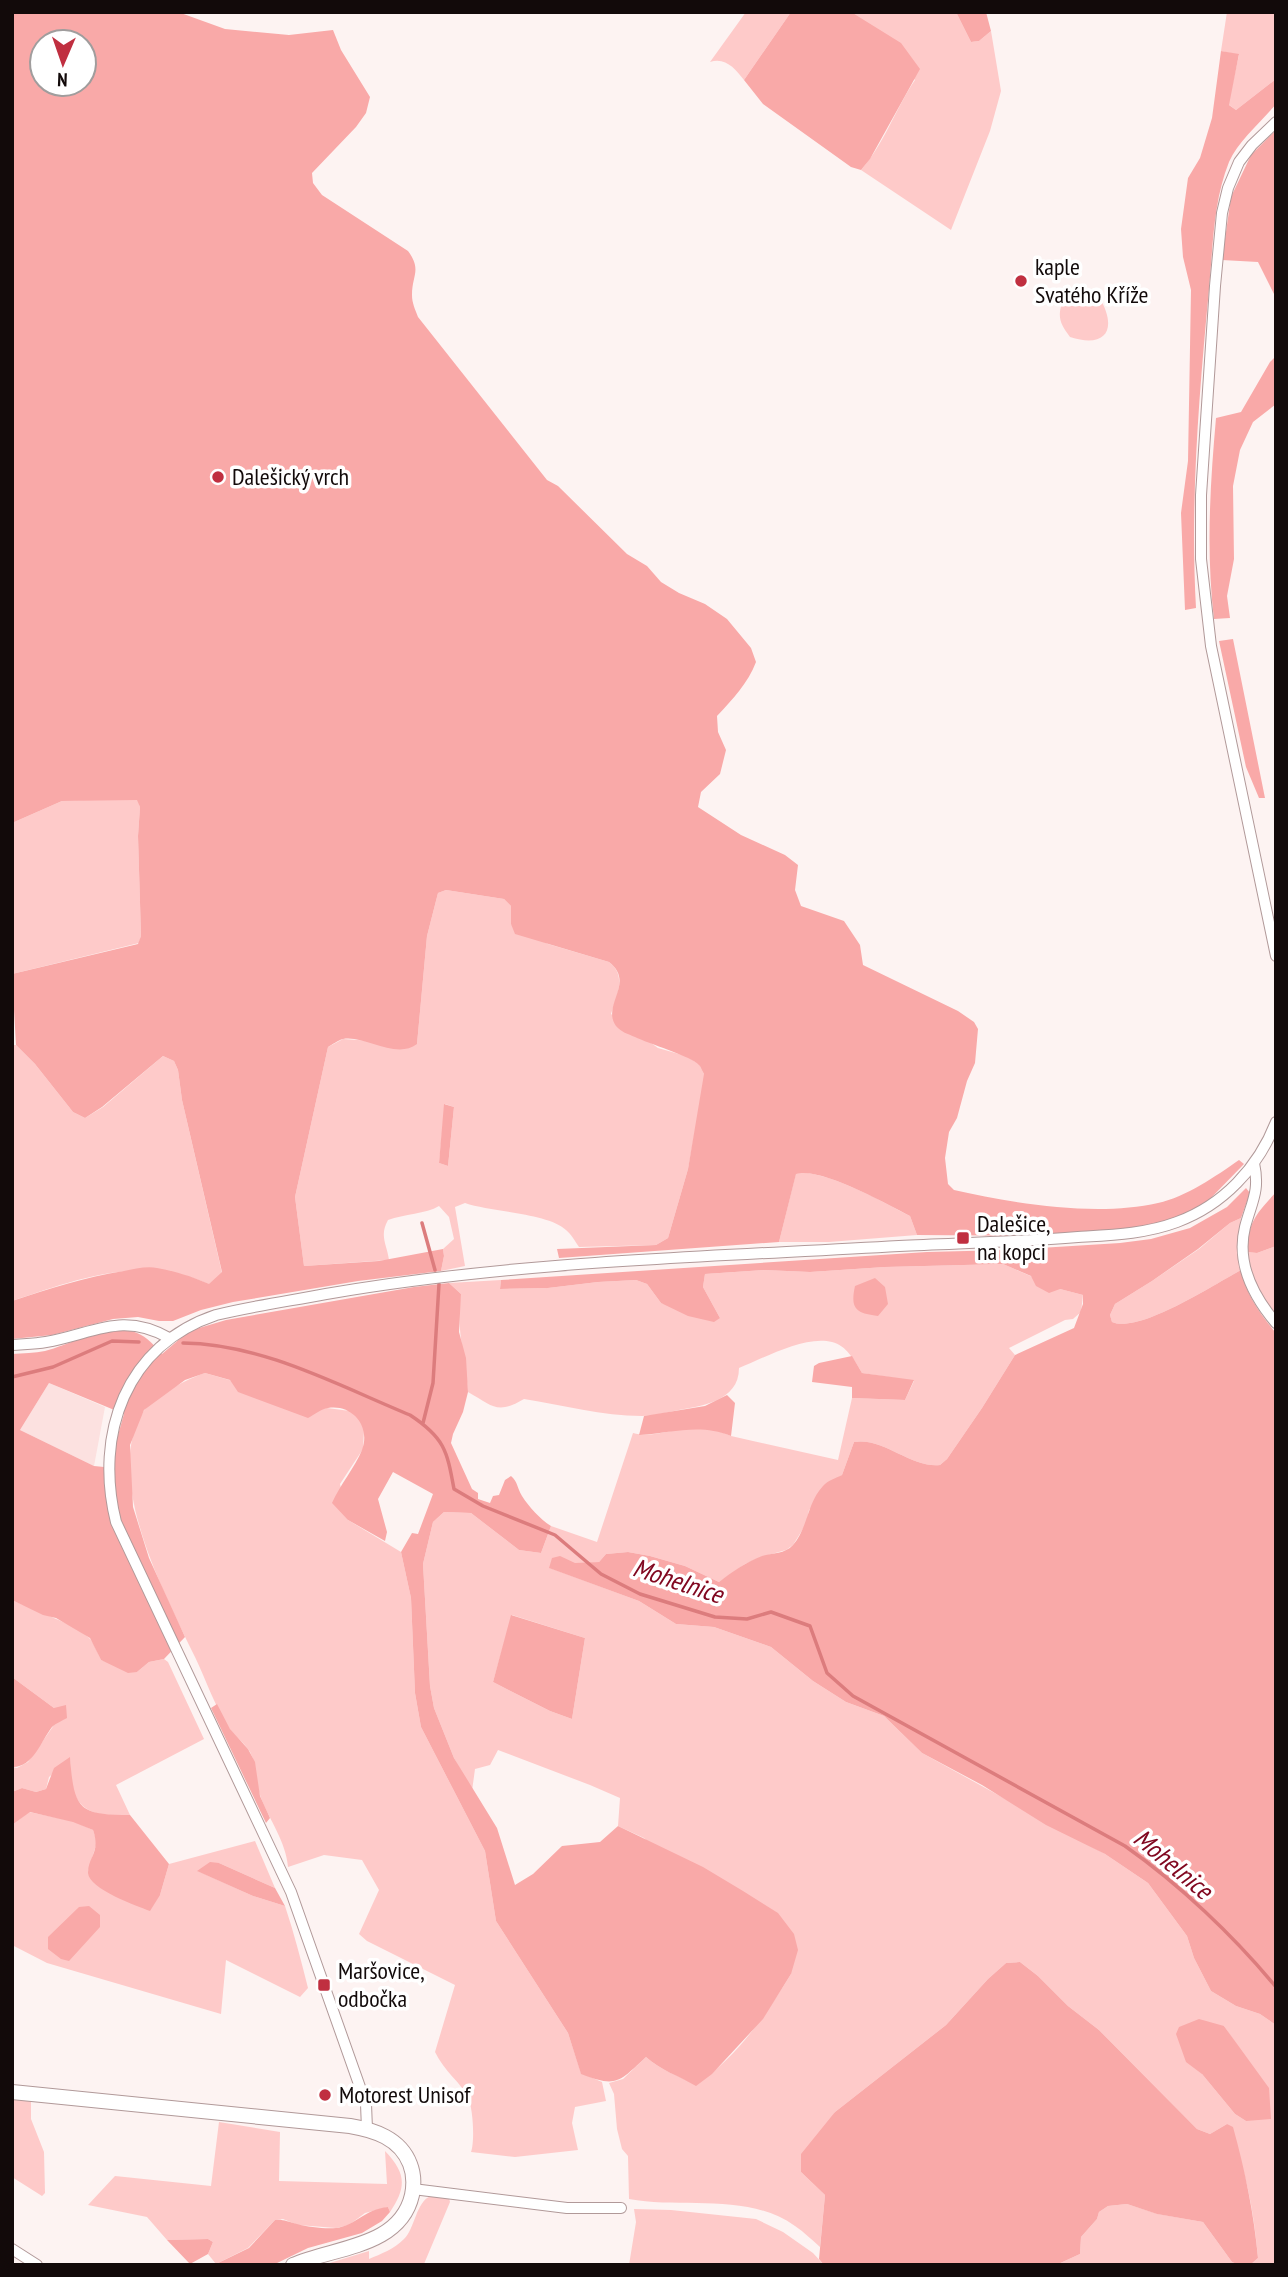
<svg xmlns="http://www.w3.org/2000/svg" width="1288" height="2277" font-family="'PT Sans Narrow',sans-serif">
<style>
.built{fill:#fce1e0}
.green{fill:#fecac9;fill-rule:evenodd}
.forest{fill:#f9a9a8;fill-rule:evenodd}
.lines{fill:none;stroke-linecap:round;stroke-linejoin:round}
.stream{stroke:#dc7c7d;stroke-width:3.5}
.minor-casing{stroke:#b19999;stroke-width:12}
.major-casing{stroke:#b19999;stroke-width:16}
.minor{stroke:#fff;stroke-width:10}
.major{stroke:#fff;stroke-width:14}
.poi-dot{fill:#c02f40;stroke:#fff;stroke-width:2.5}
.labels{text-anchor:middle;stroke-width:7;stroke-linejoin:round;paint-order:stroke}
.poi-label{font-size:24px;fill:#120a0a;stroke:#fff;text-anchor:start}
.water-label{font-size:26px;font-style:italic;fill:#810820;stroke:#fff}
</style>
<rect width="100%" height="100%" fill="#fdf3f2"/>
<path class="built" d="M 49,1383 L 105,1407 L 94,1466 L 20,1430 Z"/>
<path class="green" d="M 746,12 L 791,12 L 744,80 C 735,69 726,57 710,62 Z
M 851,12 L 956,12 L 971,42 L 979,41 L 991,31 L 1001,91 L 990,131 L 951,230 L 861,170 C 884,144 896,108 915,80 Z
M 1227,12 L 1276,12 L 1276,79 L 1236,110 L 1228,104 L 1239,55 L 1221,51 Z
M 1088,296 L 1099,297 C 1118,328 1107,349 1070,337 C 1061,325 1057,318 1062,303 L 1072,297 Z
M 130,798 L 138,800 L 140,807 L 138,836 L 141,936 L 139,943 L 12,974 L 12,823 L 62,801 Z
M 446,890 L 504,899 L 511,906 L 511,924 L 548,944 L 609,962 C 627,976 617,995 611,1014 L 658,1048 L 686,1056 L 699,1064 L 704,1074 L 704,1083 L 688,1169 L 668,1238 L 656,1245 L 579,1247 C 575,1241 571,1234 566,1230 C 548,1213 491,1212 465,1203 L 455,1207 L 465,1266 L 441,1271 L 444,1256 L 443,1249 L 454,1239 L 449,1217 L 439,1206 C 426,1214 404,1214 388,1220 C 379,1236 387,1244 389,1260 L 304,1266 L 295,1197 L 328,1047 L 343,1039 L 417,1044 L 427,936 L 438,893 ZM 445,1104 L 454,1107 L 448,1166 L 439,1163 Z
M 12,1045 L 16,1045 L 35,1064 L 73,1112 L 85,1118 L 103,1107 L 163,1056 L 174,1061 L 178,1070 L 182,1100 L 222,1273 L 210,1285 C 146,1253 74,1280 12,1301 Z
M 802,1172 C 837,1176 879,1200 910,1216 L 917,1235 L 829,1242 L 779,1242 L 796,1173 Z
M 1241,1218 L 1238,1249 L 1241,1270 C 1215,1284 1139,1334 1112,1322 L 1110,1315 L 1115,1304 L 1152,1281 L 1199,1249 L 1230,1223 Z
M 1276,1246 L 1276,1317 L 1254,1284 L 1247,1252 L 1257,1253 Z
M 1003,1264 L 1060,1289 L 1083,1295 L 1081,1312 L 1073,1319 L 1065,1320 L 1009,1348 L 1015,1355 L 982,1408 L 947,1459 L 940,1465 C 910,1468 884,1437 854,1442 L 842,1475 L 809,1510 L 806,1524 L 793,1545 L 786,1550 L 761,1557 L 745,1564 L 719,1582 L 685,1566 L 650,1556 L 628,1552 L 606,1554 L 599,1562 L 550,1568 L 639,1601 L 676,1624 L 714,1627 L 771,1647 L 813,1681 L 846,1702 L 884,1716 L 922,1753 L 1105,1854 L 1148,1883 L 1187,1936 L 1194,1958 L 1211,1991 L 1236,2006 L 1260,2014 L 1276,2025 L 1276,2265 L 1250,2265 L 1258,2258 C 1254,2212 1246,2167 1227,2124 L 1210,2134 L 1197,2129 L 1099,2030 L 1068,2006 L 1038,1976 L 1020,1962 L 1006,1963 L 988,1979 L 946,2025 L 835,2112 L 801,2172 L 825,2195 L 820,2247 C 812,2240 804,2232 795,2226 C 747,2192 683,2209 629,2199 L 628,2156 L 622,2149 L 617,2129 L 614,2094 L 609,2083 L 623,2079 L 646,2057 C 660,2070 679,2076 696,2085 C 737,2057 765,2016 791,1974 L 644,1838 L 618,1826 L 620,1798 L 590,1785 L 498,1750 L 490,1765 L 475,1769 L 472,1791 L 454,1758 L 434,1708 L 430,1686 L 423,1564 L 433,1522 L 444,1512 L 471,1513 L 519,1550 L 541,1553 L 551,1526 L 597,1542 L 633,1433 C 649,1438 666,1431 682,1429 C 699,1426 715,1429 731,1436 L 838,1460 L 852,1398 L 905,1400 L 914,1381 L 862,1373 C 855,1361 846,1345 832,1342 C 805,1335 764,1358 739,1368 C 739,1402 700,1406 674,1411 C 664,1413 652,1416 642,1416 C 602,1416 563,1405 524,1399 C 497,1415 493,1406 468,1392 C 466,1359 455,1326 461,1294 L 449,1283 L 501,1280 L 500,1289 L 548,1288 L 598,1282 L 636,1280 L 647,1284 L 661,1303 L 720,1318 L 703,1287 L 705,1274 L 764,1270 L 810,1272 L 885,1267 ZM 512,1615 L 585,1638 L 572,1719 L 550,1711 L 493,1682 ZM 1224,2026 L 1239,2048 L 1246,2121 L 1235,2114 L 1202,2074 Z
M 205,1373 L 327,1408 L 350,1411 L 359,1418 L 364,1430 L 363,1449 L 340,1484 L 348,1520 L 401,1552 L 411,1598 L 415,1693 L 421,1727 L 485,1851 L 496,1921 L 568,2033 L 581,2073 L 602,2082 L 606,2101 L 575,2107 L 572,2123 L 578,2150 L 515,2157 L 471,2152 C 475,2141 473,2108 468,2097 C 461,2083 444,2071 435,2052 L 455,1985 L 367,1941 L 359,1934 L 379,1890 L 362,1860 L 324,1855 L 288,1867 C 286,1842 270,1821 261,1798 C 255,1783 258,1767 250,1752 C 245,1743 235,1737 229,1728 C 215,1707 206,1680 195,1657 C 165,1595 102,1477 143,1412 C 152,1397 189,1378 205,1373 Z
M 12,1600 C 31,1609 80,1626 91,1640 C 95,1646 98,1654 101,1660 L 137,1672 L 149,1662 L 164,1659 L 168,1662 L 204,1739 L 116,1785 L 130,1815 C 106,1815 84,1818 73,1791 C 69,1782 71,1768 70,1758 L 49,1777 L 46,1789 L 36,1792 L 22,1788 L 12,1792 L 12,1767 L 17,1768 L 28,1762 L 54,1725 L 54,1708 L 12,1677 Z
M 29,1812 L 73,1821 L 93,1830 L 97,1842 L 88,1871 L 160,1895 L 169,1864 L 255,1841 L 275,1888 L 219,1863 L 198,1871 L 253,1896 L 285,1906 C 294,1933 301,1960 308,1988 L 300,1997 L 226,1960 L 221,2014 L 47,1963 L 12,1945 L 12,1825 Z
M 12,2099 L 31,2101 L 31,2119 L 44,2152 L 45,2193 L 42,2196 L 12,2177 Z
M 219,2122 L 280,2132 L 279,2181 L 387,2184 L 385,2151 C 406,2173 407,2187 390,2212 L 388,2207 L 365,2213 L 349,2225 L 336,2228 L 298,2225 L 283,2219 L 275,2220 L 248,2248 L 216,2264 L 208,2254 L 213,2242 L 208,2239 L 167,2240 L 147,2217 L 88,2205 L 115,2176 L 211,2186 Z
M 431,2196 L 449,2198 L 450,2202 L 424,2264 L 323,2265 L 369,2251 L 369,2259 C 381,2254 394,2249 404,2239 C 415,2229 416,2201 431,2196 Z
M 1127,2204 L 1158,2214 L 1203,2222 L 1232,2262 L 1239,2265 L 1056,2265 L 1080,2254 L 1081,2237 L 1097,2219 L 1099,2212 L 1108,2206 Z
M 634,2209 L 671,2210 L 756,2219 L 783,2232 L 813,2253 L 824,2265 L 629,2265 L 636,2222 Z"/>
<path class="forest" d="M 12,12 L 178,12 L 225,29 L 289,35 L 333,30 L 341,50 L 370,97 L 366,113 L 356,127 L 312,173 L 313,183 L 322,195 L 408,251 C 422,270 412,275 412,295 C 412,303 415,309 418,317 L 547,480 L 558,486 L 627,554 L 647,566 L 661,582 L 679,593 L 705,604 L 727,619 L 751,648 L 756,662 C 748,683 733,699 717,716 L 718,732 L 726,750 L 720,774 L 701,792 L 698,807 L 741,835 L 785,855 L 798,865 L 795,890 L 801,906 L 844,921 L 860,945 L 863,965 L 958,1011 L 974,1022 L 978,1029 L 975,1063 L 967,1081 L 957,1118 L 949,1132 L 945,1158 L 948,1184 L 954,1190 C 1015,1204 1097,1217 1158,1203 C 1186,1197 1216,1176 1239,1160 L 1244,1164 L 1208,1201 L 1182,1215 L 1147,1227 L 1036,1236 L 917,1235 L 910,1216 C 887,1204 819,1166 796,1174 L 779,1242 L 559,1258 L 557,1249 L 656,1245 L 668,1238 L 688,1169 L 704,1074 C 702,1071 701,1067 699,1065 C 693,1057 647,1043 635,1037 C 628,1034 621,1032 616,1026 C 601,1005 636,983 609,962 L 515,934 L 511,924 L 511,906 L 504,899 L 446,890 L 438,893 L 427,936 L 417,1044 C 396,1060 365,1035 343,1039 C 338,1040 332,1045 328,1047 L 295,1197 L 304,1266 L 379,1261 L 443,1249 L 444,1256 L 441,1271 L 358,1281 L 233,1302 L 201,1310 L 173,1321 L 159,1321 L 138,1317 L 113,1319 L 52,1335 L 12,1339 L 12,1301 C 49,1289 85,1277 124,1271 C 134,1269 147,1266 157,1268 C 174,1271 194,1277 209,1284 L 222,1272 L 182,1100 L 178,1070 L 174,1061 L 163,1056 L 102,1107 L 85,1118 L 73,1112 L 35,1064 L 16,1045 L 12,974 L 138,944 L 141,936 L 138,836 L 140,807 L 137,800 L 62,801 L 12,823 ZM 42,42 L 84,42 L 84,84 L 42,84 Z
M 791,12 L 851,12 L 901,43 L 920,69 L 870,159 L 861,170 L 851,167 L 763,104 L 744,80 Z
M 956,12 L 986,12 L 991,31 L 979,41 L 971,42 Z
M 1221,51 L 1239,54 L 1229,105 L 1236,110 L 1276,79 L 1276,104 C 1261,122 1238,141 1229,162 C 1213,202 1213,247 1209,289 C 1199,395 1190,502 1196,608 L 1185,610 L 1181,513 L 1188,461 L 1191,290 L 1183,257 L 1181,229 L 1188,178 L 1200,158 L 1212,118 Z
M 1276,130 L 1276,298 L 1258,262 L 1222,260 L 1231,197 L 1251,155 Z
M 1276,356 L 1276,404 L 1253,422 L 1240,450 L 1233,486 L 1234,559 L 1227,596 L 1230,618 L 1214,619 C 1206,551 1210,486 1216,418 L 1241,412 L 1270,362 Z
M 1233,639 L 1265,798 L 1259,798 L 1246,767 L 1219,641 Z
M 444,1104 L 454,1107 L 448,1166 L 439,1163 Z
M 1246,1188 L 1250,1193 L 1241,1218 L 1230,1223 L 1198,1249 L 1152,1281 L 1115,1304 L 1110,1315 L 1112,1322 C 1139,1334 1215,1284 1241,1270 C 1246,1294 1260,1314 1276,1333 L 1276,2025 L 1260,2014 L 1236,2006 L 1211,1991 L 1194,1958 L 1187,1936 L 1148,1883 L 1105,1854 L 1046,1825 L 982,1785 L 922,1753 L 884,1716 L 846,1702 L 813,1681 L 771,1647 L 714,1627 L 676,1624 L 639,1601 L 549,1568 L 552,1558 L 560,1556 L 575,1563 L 599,1562 L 606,1554 L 628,1552 L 650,1556 L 685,1566 L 719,1582 C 732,1572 746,1562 762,1556 C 772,1553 785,1554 793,1545 C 808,1528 807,1503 823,1486 C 827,1481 836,1478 842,1475 L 854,1442 C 884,1437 910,1468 940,1465 L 947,1459 L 982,1408 L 1015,1355 L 1074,1328 L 1083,1304 L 1083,1295 L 1060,1289 L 1049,1293 L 1036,1286 L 1031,1276 L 1003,1264 L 885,1267 L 810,1272 L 764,1270 L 705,1274 L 703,1287 L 720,1318 L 714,1322 L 688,1316 L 661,1303 L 647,1284 L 636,1280 L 598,1282 L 548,1288 L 500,1289 L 501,1280 L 927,1252 L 1006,1250 L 1120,1243 L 1151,1239 L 1190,1228 L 1227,1207 Z
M 1276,1192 L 1276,1246 L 1257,1253 L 1247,1252 C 1248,1222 1256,1214 1276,1192 Z
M 875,1278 L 885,1287 L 888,1304 L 878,1316 C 856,1313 850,1309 855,1286 Z
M 449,1283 L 461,1294 L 459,1332 L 466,1358 L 468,1392 L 463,1412 L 453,1434 L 451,1443 L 472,1489 L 478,1493 L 478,1499 L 490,1503 L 493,1496 L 499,1495 L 505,1480 L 511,1476 C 518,1482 517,1488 522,1496 C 529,1507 540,1519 551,1526 L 541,1553 L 519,1550 L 471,1513 L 444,1512 L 433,1522 L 423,1564 L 430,1686 L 434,1708 L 454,1758 L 497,1828 L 515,1885 L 533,1874 L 562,1846 L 600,1842 L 618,1826 L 703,1867 L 743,1891 L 778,1913 L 794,1934 L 798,1950 L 791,1974 L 763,2019 L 712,2074 L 696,2086 C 679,2076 660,2070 646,2057 C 619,2082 617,2088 581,2074 L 568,2033 L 496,1921 L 485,1851 L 421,1727 L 415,1693 L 411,1598 L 401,1552 L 412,1533 L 418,1534 L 433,1494 L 393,1472 L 378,1499 L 387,1532 L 385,1541 L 348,1520 L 332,1503 C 340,1485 355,1467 362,1450 C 371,1426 352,1404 328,1408 C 321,1409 314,1415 308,1418 L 238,1392 L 230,1380 L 205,1373 L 185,1380 L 144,1410 L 130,1445 L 133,1507 L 149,1558 L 185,1637 L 164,1659 L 149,1662 L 137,1672 L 128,1673 L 101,1660 L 90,1638 L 56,1618 L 43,1615 L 12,1600 L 12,1354 C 23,1353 35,1353 45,1351 C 74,1344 107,1321 137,1333 C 147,1337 155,1346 162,1354 L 189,1331 L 226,1320 L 414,1287 ZM 49,1383 L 124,1414 L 116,1442 L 114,1468 L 94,1466 L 20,1430 Z
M 852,1356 L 862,1373 L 914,1380 L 905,1400 L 852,1398 L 852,1387 L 812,1382 L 814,1366 L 819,1363 Z
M 727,1395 L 735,1403 L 731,1436 C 700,1423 672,1433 639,1435 L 644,1416 L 705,1406 Z
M 511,1615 L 585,1638 L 572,1719 L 550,1711 L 493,1682 Z
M 12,1677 L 54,1708 L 66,1705 L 67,1718 C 62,1721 56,1723 52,1727 C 41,1741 33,1768 12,1767 Z
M 217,1704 L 230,1729 L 248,1749 L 255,1762 L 260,1796 L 270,1818 L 266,1823 L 211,1708 Z
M 70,1757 C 74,1809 78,1815 130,1815 L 169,1864 L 160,1895 L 150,1911 C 137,1906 89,1889 88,1873 C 88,1856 101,1853 93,1830 L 73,1822 L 30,1812 L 12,1825 L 12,1792 L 22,1788 L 36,1792 L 46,1789 L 54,1768 Z
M 210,1862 L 219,1863 L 275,1888 L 285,1906 L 253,1896 L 197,1871 Z
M 89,1906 L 100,1915 L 100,1927 L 69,1961 L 61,1959 L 48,1949 L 48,1937 L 79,1907 Z
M 1020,1962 L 1038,1976 L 1068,2006 L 1099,2030 L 1197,2129 L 1210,2134 L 1227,2124 L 1233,2127 C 1245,2170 1254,2214 1258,2258 L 1250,2265 L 1239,2265 L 1232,2262 L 1203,2222 L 1157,2214 L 1127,2204 L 1108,2206 L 1099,2212 L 1097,2219 L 1081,2237 L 1080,2254 L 1056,2265 L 824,2265 L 819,2259 L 825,2195 L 801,2172 L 801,2154 L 835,2112 L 946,2025 L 988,1979 L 1006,1963 Z
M 1199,2019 L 1224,2026 L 1269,2088 L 1271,2119 L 1246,2121 L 1235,2114 L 1202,2074 L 1186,2062 L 1176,2034 L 1179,2027 Z
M 388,2207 L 390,2212 L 382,2221 L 362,2233 L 308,2248 L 273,2265 L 216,2264 L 249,2248 L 275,2220 C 283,2219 288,2222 297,2224 C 308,2227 325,2229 336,2228 C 355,2226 365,2209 388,2207 Z
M 208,2239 L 213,2242 L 208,2254 L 190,2264 L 167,2240 Z"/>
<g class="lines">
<path class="stream" d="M 422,1223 L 435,1270
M 183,1343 C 263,1344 337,1385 410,1415 C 445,1438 447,1451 454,1489 L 483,1506 L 555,1535 L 601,1574 L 640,1594 L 715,1617 L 747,1619 L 771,1612 L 810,1626 L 827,1673 L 853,1696 L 1125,1846 C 1179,1884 1233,1935 1276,1987
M 12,1377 L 53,1367 L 112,1341 L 139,1342
M 423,1423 L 433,1383 L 439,1284"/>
<defs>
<path id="minor" d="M 1276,122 L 1252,145 L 1239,162 L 1228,188 L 1222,213 L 1215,286 L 1201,495 L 1201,559 L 1211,646 L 1276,956
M 1254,1163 C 1260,1191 1252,1201 1245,1227 C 1236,1263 1254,1297 1276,1323
M 12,1345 C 23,1344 35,1344 46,1342 C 93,1334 122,1311 169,1338
M 367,2129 L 366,2104 L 291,1892 L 116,1522 C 94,1434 126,1345 216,1315 C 253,1306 289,1301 326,1294 C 515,1261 708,1257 899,1246 C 959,1243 1018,1242 1078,1237 C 1111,1235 1145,1234 1177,1222 C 1223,1205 1258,1168 1276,1122
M 413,2189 L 567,2208 L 621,2208
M 12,2249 L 37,2265"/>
<path id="major" d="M 12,2092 L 350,2126 C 374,2130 400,2138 410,2164 C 414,2174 414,2185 412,2195 C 400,2248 333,2247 293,2265"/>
</defs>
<use href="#minor" class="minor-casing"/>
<use href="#major" class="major-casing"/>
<use href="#minor" class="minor"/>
<use href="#major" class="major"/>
</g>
<g class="poi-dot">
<circle cx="1021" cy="281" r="7"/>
<circle cx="218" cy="477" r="7"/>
<rect x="956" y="1231" width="14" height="14" rx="3.5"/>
<rect x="317" y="1978" width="14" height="14" rx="3.5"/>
<circle cx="325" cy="2095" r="7"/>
</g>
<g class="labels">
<g class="poi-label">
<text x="1035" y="275">kaple<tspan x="1035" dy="28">Svatého Kříže</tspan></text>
<text x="232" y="485">Dalešický vrch</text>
<text x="977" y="1232">Dalešice,<tspan x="977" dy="28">na kopci</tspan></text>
<text x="338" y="1979">Maršovice,<tspan x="338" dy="28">odbočka</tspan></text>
<text x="339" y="2103">Motorest Unisof</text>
</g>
<g class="water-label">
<text transform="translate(678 1581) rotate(18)" y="9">Mohelnice</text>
<text transform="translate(1173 1864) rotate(40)" y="9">Mohelnice</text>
</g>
</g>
<rect width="1288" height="2277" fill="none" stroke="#120a0a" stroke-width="28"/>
<g transform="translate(63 63) rotate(182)"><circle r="33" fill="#ffffff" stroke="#a09d9d" stroke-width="2"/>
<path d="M0-5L12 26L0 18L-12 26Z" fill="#c02f40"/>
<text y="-10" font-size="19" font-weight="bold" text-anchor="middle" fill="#120a0a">N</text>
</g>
</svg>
